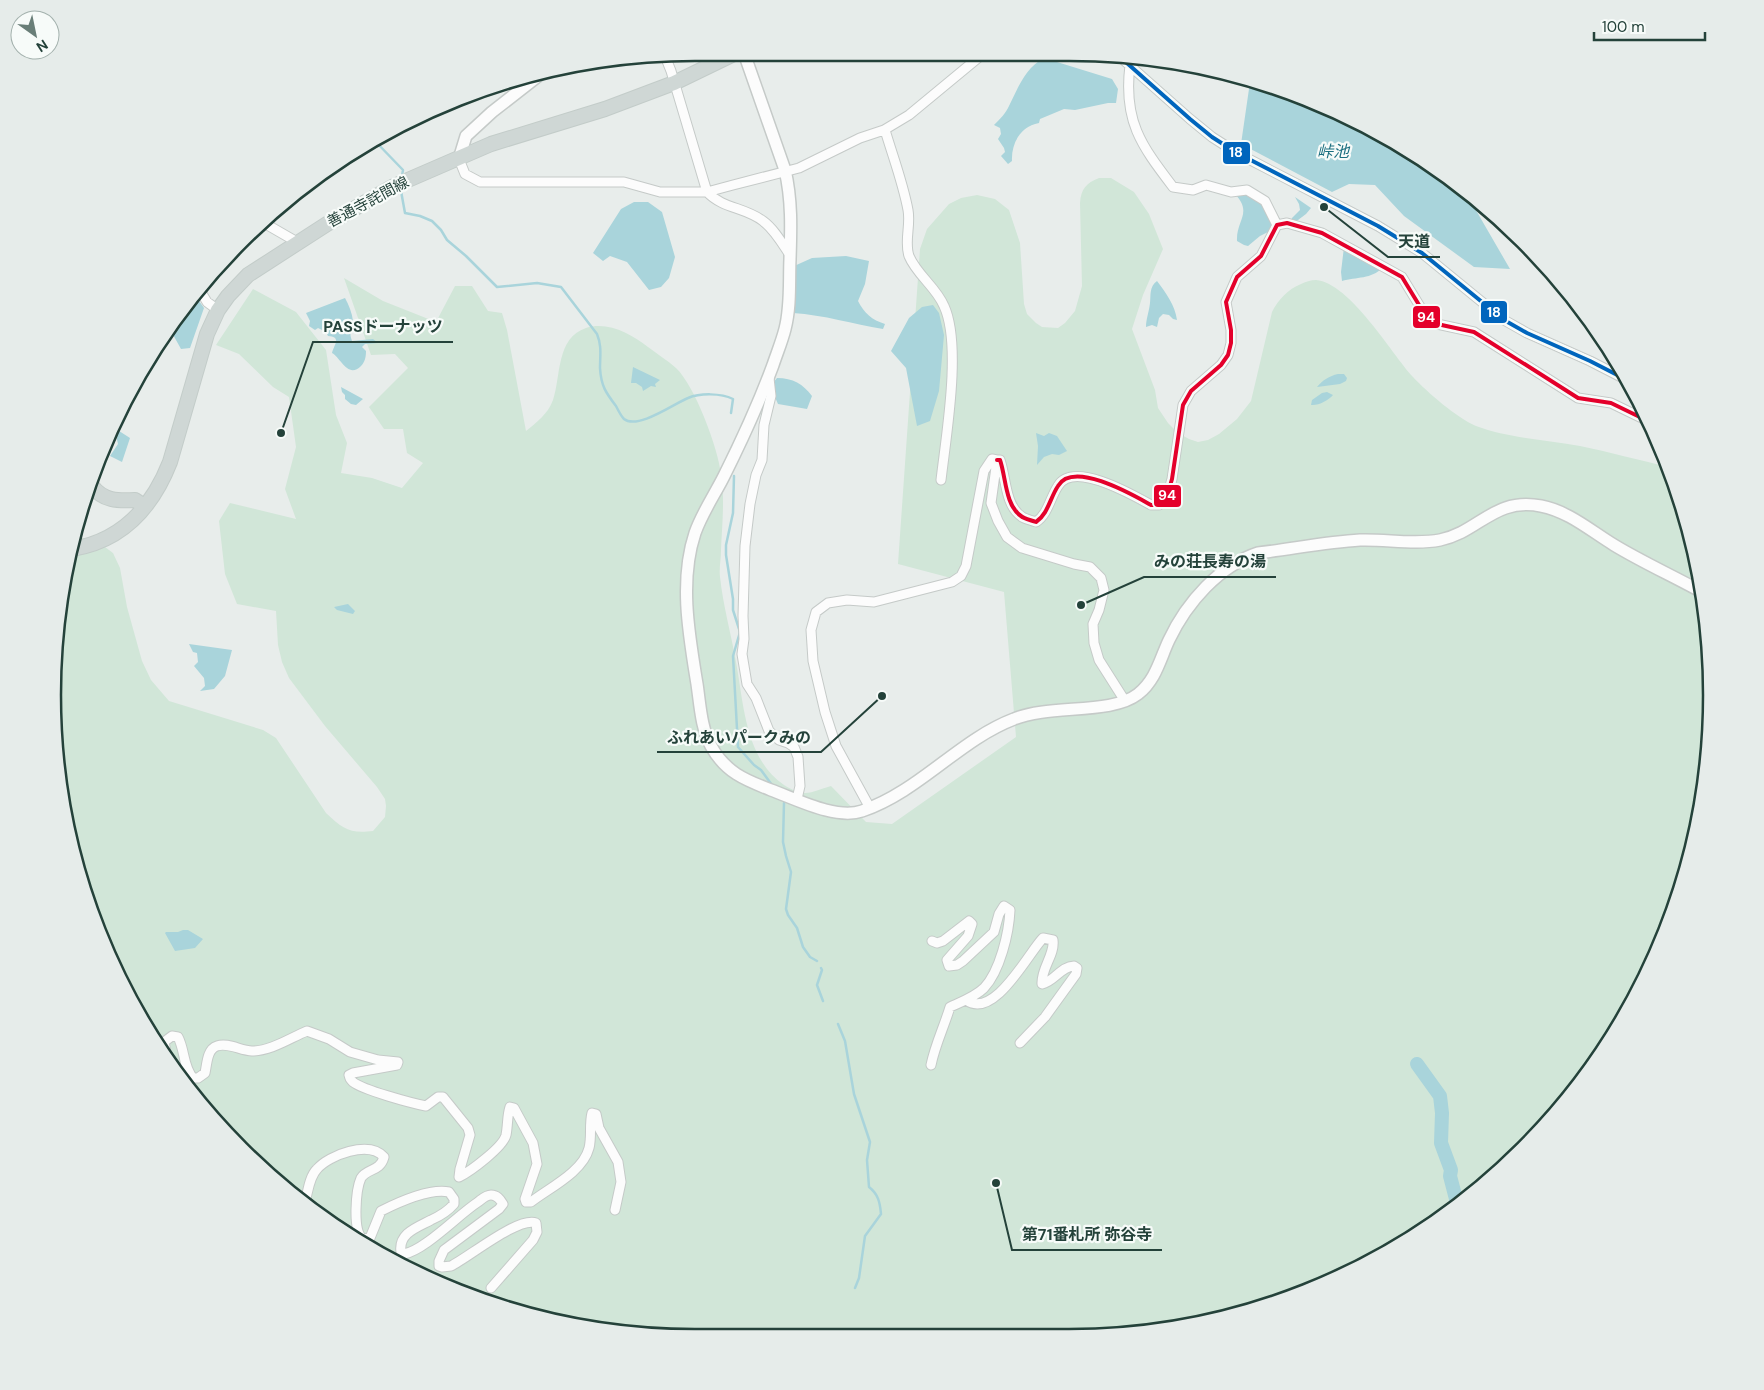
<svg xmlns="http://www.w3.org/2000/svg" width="1764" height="1390" font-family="'DM Sans','Noto Sans JP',sans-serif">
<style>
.green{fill:#d1e6d8}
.water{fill:#a9d4db}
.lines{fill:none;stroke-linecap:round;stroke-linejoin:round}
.stream{stroke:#a9d4db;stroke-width:2.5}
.river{stroke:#a9d4db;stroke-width:14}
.minor-casing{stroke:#c5cac8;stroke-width:11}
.tertiary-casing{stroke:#c5cac8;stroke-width:14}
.primary-casing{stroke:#c3ccc9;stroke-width:16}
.minor{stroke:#fcfcfc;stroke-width:9}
.tertiary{stroke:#fcfcfc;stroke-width:11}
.primary{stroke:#cfd7d5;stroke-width:14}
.bus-1-casing{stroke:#f7fbf9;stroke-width:8}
.bus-2-casing{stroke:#f7fbf9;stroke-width:8}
.bus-1{stroke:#0065bd;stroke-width:4}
.bus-2{stroke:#e4002b;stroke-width:4}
.labels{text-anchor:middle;stroke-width:4.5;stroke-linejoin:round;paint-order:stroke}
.street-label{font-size:15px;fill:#24423a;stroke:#f7fbf9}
.water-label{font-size:16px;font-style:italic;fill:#1c6f80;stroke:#f7fbf9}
.rim{fill:none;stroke:#24423a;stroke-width:2.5}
.leader{fill:none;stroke:#24423a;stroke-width:2}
.callout-dot{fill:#24423a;stroke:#f7fbf9;stroke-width:2}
.callout-label{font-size:16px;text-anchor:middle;font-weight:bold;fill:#24423a;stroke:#f7fbf9;stroke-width:4.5;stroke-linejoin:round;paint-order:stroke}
.line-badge{stroke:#f7fbf9;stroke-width:2}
.badge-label{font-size:14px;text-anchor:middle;font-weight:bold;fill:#fff}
</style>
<rect width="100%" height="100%" fill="#e8edeb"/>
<path class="green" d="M 1099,178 L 1111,178 L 1134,192 L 1149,214 L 1163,249 L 1143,295 L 1132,329 L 1155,390 L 1158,408 L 1168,423 L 1178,433 L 1189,439 L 1198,442 L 1208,440 L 1219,434 L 1237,419 L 1251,401 L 1272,312 C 1278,300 1288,289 1301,284 C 1305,282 1311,280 1316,280 C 1350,283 1391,353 1413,377 C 1427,392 1457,418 1476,426 C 1508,438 1546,440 1580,446 C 1609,452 1639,460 1668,467 L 1677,488 L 1706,611 L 1710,737 L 1690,861 L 1645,979 L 1579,1086 L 1493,1178 L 1390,1251 L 1275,1303 L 1111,1336 L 695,1337 L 570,1325 L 449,1288 L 338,1229 L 240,1149 L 139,1016 L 74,862 L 53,695 L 73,538 L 86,538 L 101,544 L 113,553 L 120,568 L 127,607 L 142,661 L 151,680 L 169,701 L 263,730 L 276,738 L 326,813 C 343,829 350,834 373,831 L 385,817 L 386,806 L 385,799 L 377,787 L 325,726 L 289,678 L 282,662 L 278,645 L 276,611 L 237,604 L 225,574 L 219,521 L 230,503 L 296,519 L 285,489 L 296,447 L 289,397 L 273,387 L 239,354 L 216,345 L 253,289 L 296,312 L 326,350 L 336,415 L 347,443 L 341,473 L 372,478 L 402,488 L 423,463 L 407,453 L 403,429 L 384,429 L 369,407 L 408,368 L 395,354 L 371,355 L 344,278 L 383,301 L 436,322 L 455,286 L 472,286 L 488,311 L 502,313 L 507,330 L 526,431 C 536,423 548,414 553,400 C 561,376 556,338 586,328 C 608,321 631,334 648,347 C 657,354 667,360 676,368 C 695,386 718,448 721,474 C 725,499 722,525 721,550 C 721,559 719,568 720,577 C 723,605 731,634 736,662 C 744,705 745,758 784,785 C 789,788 799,794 805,793 C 813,793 823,788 831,786 L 866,822 L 892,824 L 1016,737 L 1004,592 L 898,564 L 920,249 L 927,229 L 949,204 L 961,198 L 977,195 L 995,199 L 1009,210 L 1020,243 L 1024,304 L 1027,314 L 1036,323 L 1042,327 L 1058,328 L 1065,323 L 1075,311 L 1082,286 L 1080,203 C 1081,189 1086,183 1099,178 Z"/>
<path class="water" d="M 1044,58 L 1112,79 L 1118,89 L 1116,103 L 1108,103 L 1075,110 L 1064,109 L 1040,119 L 1039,123 C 1021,126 1011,143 1012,161 L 1008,164 L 1001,156 L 1005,152 L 1004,148 L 998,139 L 1001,134 L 1000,128 L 994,125 C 1000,119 1006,113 1009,106 C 1018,88 1025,68 1044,58 Z
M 1250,82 L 1276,87 L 1390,138 L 1466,193 L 1510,269 L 1474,267 L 1404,216 L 1375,185 L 1349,184 L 1332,192 L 1241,144 Z
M 1244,193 L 1262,202 L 1272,221 L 1270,231 L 1260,236 L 1248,246 L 1244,245 L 1237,241 C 1236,220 1253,213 1235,194 Z
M 1295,197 L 1311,208 L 1306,214 L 1294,223 L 1291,222 L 1292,218 L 1300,210 L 1299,204 Z
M 634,202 L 648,202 L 662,212 L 675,257 L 669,278 L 661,287 L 649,290 L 627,262 L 610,256 L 603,261 L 593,253 L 621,209 Z
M 1344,247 L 1382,268 C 1372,279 1356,277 1342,281 L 1341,272 Z
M 846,256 L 869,261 L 865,284 L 858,301 C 864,313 872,320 885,324 L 883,329 C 853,324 824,315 793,313 L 792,267 L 812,258 Z
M 1157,281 C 1166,293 1175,305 1177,320 L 1173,319 L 1169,315 L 1163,314 L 1159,318 L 1157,327 L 1152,325 L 1146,327 C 1146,319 1149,312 1150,303 C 1151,295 1149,287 1157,281 Z
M 197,298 L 204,308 L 190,348 L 181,349 L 171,331 Z
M 345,298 C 349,305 352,313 353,321 C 353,331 348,330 352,341 L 373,339 L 378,343 L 365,344 L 362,347 L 366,351 C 366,357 365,362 361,366 C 348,379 341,358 332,353 C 334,345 342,337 328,336 L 326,332 L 318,328 L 315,330 L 309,326 L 310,321 L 306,313 Z
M 933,305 L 939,313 L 944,335 L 939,391 L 930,421 L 917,426 L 906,368 L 891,351 L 909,318 L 922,307 Z
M 633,367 L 660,380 L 655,384 L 656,387 L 651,386 L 643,391 L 642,387 L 636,383 L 631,383 Z
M 1338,374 L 1344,374 L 1347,378 L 1346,381 L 1340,384 L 1317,387 C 1323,380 1329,376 1338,374 Z
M 777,378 C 793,378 803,384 812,396 L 807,409 L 778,404 C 774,393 768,388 777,378 Z
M 341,387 L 363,399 L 356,405 L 351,404 L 345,399 L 345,395 L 342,392 Z
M 1327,392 L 1333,395 C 1329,400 1318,406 1311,405 L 1312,400 L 1322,393 Z
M 116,429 L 130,438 L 122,462 L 110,456 L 118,444 L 115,431 Z
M 1036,433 L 1044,436 L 1049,433 L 1057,436 L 1067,451 L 1059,455 L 1052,454 L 1044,457 L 1037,465 L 1038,446 Z
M 348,604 L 355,611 L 353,614 L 337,610 L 334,607 Z
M 189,644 L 232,650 L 225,676 L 214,689 L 200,691 L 205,686 L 204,678 L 194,666 L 198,662 L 197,653 L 193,652 Z
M 183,930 L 188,930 L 203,939 L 195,948 L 175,951 L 165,933 L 166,932 L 178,932 Z"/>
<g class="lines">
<path class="stream" d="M 375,141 L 403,170 L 402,176
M 401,191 L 405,213 L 420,216 L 432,221 L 441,230 L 447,240 L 466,256 L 497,287 L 537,283 L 561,287 L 597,334 C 602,346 600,356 600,368 C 601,386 606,393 616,406 C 618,410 621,416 624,419 C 638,430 675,403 688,398 C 700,393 721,393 733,399 L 731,413
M 734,476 L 733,513 L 726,545 L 726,555 L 733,599 L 733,610 L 740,632 L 733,656 L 738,747 L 754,765 L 761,770 L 772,785
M 784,803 L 783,842 L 786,856 L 791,872 L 786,909 L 788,915 L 797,928 L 803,947 L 810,957 L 817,961
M 821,968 L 822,970 L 817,985 L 823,1001
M 838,1024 L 845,1041 L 854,1094 L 870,1142 L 867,1160 L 869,1187 C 878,1194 880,1202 881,1214 L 865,1236 L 859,1278 L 855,1288"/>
<path class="river" d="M 1417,1064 L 1440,1096 L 1442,1113 L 1441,1143 L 1451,1170 L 1450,1176 L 1456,1199 L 1456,1204"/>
<defs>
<path id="minor" d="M 665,56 L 671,71 L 707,192 C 723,209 745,207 763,221 C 774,229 782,243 790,255
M 1119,56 L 1190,119 L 1212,137 L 1237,153 L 1378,226 L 1422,253 L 1504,320 L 1527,333 L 1590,361 L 1629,381
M 1130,65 C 1123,121 1141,145 1173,187 L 1193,190 L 1206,185 L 1231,192 L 1247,190 L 1265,201 L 1277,225
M 885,130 C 893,157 903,183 908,210 C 911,225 904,242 909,256 C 917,275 936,287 944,306 C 962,345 946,436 941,480
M 459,159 L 465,174 L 480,182 L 624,182 L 660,192 L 707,192 L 733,185 L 799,168 L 860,138 L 884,130 L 909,115 L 984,53
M 264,223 L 297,242
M 201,292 L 207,302 L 218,310
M 769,378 L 771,396 L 764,425 L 762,460 L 756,475 L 750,504 L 745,546 L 743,616 L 744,639 L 742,654 L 747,684 L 756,698 L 769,731 L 779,740 L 788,743 L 794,747 L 798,757 L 800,786 L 797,799
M 997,460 L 1000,460 C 1006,477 1005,505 1021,516 C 1024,519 1031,520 1036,522 C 1048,514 1050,498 1058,486 C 1073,460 1133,495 1151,505 L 1159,505 L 1166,500 L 1172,479 L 1183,405 L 1191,391 L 1221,365 L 1228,355 L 1231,343 L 1231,330 L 1226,302 L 1237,277 L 1261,256 L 1277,225 L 1287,223 L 1322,233 L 1402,277 L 1427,318 L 1437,324 L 1474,332 L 1578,398 L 1611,403 L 1646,420
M 997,460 L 991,503 L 998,521 L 1007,537 L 1022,548 L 1074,564 L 1090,567 L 1101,578 L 1104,590 L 1099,610 L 1093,624 L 1094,643 L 1099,660 L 1125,701
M 870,808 L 836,746 L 825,712 L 813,661 L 811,630 L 816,612 L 828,603 L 847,600 L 874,602 L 952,582 L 961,576 L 966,566 L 984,471 L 992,459 L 997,460
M 966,1000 C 994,1021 1029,952 1043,938 L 1053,940 C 1055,955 1041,968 1042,984 C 1054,982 1061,966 1074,966 L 1077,968 L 1076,974 L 1045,1017 L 1020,1043
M 166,1052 L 164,1042 L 172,1036 L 178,1037 C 185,1050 183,1067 193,1078 L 198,1078 L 205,1073 C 207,1064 207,1049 217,1046 C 228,1042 241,1051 252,1051 C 271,1051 290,1038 307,1031 L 329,1039 L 350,1052 L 378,1060 L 398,1062 L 397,1065 L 353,1073 L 349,1075 C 350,1079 350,1079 353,1082 C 363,1090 411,1103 426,1106 L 438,1097 L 443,1097 L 468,1128 L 470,1135 L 460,1169 L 459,1177 C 471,1171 503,1147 506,1135 C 508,1125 507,1116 510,1107 L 514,1108 L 533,1143 L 537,1164 L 525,1199 L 526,1202 L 531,1202 C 549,1188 583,1172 589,1148 C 592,1137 589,1124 592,1113 L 596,1114 L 599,1128 L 618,1162 L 621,1182 L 615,1210
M 931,1065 C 935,1045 944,1027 950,1007 C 961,1002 975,997 984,988 C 1000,971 1009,933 1010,910 L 1004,906 L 999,914 L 994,932 L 963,961 L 957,965 L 949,966 L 947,960 L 968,936 L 972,924 L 969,921 L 943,941 L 937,943 L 932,941
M 305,1202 C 308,1192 309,1177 317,1169 C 329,1155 369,1140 384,1157 C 380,1172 367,1168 361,1178 C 356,1189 352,1231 363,1239 L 370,1238 L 381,1211 C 399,1202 430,1188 449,1192 L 454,1199 L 454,1204 C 448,1211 440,1216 431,1220 C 418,1227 398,1233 401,1252 L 404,1254 C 425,1250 458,1215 478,1202 C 482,1199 486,1195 491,1195 C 497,1195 500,1199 503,1204 L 499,1209 L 444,1250 L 439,1261 L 439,1266 L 442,1267 L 451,1266 C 469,1257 519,1216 536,1223 L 537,1232 L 533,1240 L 491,1288"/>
<path id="tertiary" d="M 744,53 L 785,170 C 792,200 791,229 790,259 C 789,282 791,306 785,329 C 782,341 777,353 773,365 C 759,403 742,440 724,476 C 715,494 702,513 695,533 C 679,581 689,635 697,684 C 700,704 701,728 711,746 C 725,772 745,780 771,790 C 796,799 836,820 862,811 C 920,791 959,740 1014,719 C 1050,704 1111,715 1138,694 C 1156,680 1160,659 1169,640 C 1187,602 1219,566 1258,553 C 1292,549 1326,542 1360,540 C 1386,539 1414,545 1440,540 C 1479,532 1494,497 1541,506 C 1568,511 1591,531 1614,545 C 1642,562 1673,576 1702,592
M 459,159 L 466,136 L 492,112 L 542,73"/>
<path id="primary" d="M 92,486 C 103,501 118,501 135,500 L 144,506
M 72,549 C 122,541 152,508 170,462 L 207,334 L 218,310 L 228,296 L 248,275 L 327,224 L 394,186 L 491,144 L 605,109 L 674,83 L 736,53"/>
</defs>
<use href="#minor" class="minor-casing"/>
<use href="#tertiary" class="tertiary-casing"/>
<use href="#primary" class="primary-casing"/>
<use href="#minor" class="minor"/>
<use href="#tertiary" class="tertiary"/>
<use href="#primary" class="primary"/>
<defs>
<path id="bus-1" d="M 1119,56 L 1190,119 L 1212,137 L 1237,153 L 1378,226 L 1422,253 L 1504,320 L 1527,333 L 1590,361 L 1629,381"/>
<path id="bus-2" d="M 997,460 L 1000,460 C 1006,477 1005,505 1021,516 C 1024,519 1031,520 1036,522 C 1048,514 1050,498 1058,486 C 1073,460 1133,495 1151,505 L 1159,505 L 1166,500 L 1172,479 L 1183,405 L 1191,391 L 1221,365 L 1228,355 L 1231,343 L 1231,330 L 1226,302 L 1237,277 L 1261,256 L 1277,225 L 1287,223 L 1322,233 L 1402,277 L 1427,318 L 1437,324 L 1474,332 L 1578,398 L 1611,403 L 1646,420"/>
</defs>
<use href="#bus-1" class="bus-1-casing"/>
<use href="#bus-2" class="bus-2-casing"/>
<use href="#bus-1" class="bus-1"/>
<use href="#bus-2" class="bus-2"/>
</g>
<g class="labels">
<g class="street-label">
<text transform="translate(368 202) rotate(-28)" y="5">善通寺詫間線</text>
</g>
<g class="water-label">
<text x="1333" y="157">峠池</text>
</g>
</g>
<path d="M0 0H1764V1390H0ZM695 61H1069A634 634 0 0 1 1703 695V695A634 634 0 0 1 1069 1329H695A634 634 0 0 1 61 695V695A634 634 0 0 1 695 61Z" fill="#e6ecea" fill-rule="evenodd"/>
<path class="rim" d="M695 61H1069A634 634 0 0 1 1703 695V695A634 634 0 0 1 1069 1329H695A634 634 0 0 1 61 695V695A634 634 0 0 1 695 61Z"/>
<path class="leader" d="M1324 207L1388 257H1440M281 433L313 342H453M1081 605L1144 577H1276M882 696L821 752H657M996 1183L1012 1250H1162"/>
<g class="callout-dot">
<circle cx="1324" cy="207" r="5"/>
<circle cx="281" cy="433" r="5"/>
<circle cx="1081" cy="605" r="5"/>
<circle cx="882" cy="696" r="5"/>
<circle cx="996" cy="1183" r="5"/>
</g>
<g class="callout-label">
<text x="1414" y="247">天道</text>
<text x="383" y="332">PASSドーナッツ</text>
<text x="1210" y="567">みの荘長寿の湯</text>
<text x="739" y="743">ふれあいパークみの</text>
<text x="1087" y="1240">第71番札所 弥谷寺</text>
</g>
<g class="line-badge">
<rect x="1222" y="141" width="29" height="24" rx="5" fill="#0065bd"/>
<rect x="1480" y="300" width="28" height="24" rx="5" fill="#0065bd"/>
<rect x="1412" y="305" width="29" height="24" rx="5" fill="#e4002b"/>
<rect x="1153" y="484" width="29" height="24" rx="5" fill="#e4002b"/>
</g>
<g class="badge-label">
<text x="1236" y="157">18</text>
<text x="1494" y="317">18</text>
<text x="1426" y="322">94</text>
<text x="1167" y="500">94</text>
</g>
<g transform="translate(35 35) rotate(147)"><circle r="24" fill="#f7fbf9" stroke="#a3b1ad"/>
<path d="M0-4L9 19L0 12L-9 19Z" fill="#697e78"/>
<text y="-8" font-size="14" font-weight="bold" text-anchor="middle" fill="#24423a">N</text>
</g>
<path d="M1594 32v8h111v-8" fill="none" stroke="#24423a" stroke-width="2.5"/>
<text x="1602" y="32" font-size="15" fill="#24423a" stroke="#f7fbf9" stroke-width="4" paint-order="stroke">100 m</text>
</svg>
